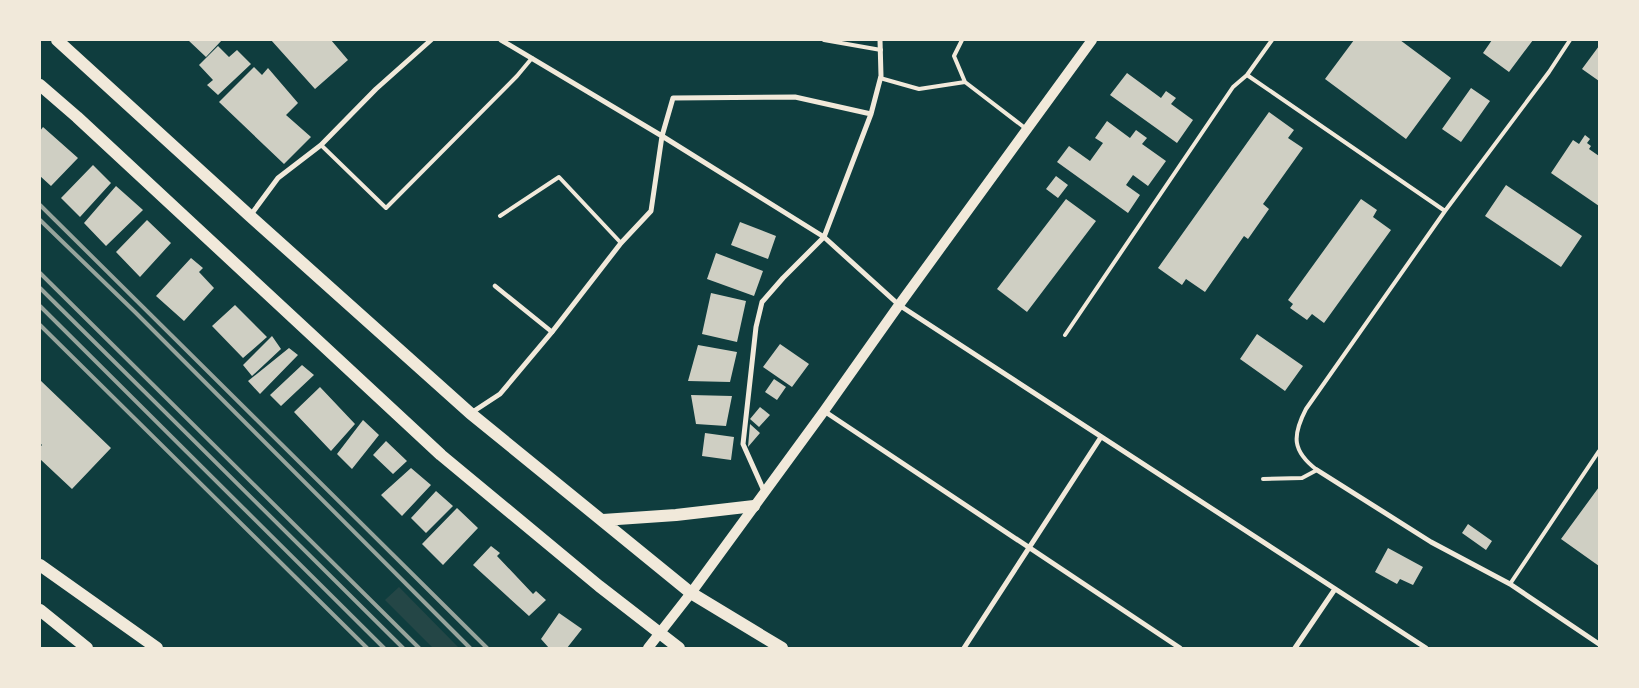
<svg xmlns="http://www.w3.org/2000/svg" width="1639" height="688" font-family="Barlow,sans-serif">
<style>
.green{fill:#244646}
.building{fill:#cfcfc3}
.lines{fill:none;stroke-linecap:round;stroke-linejoin:round}
.service{stroke:#f1e9da;stroke-width:4}
.pedestrian{stroke:#f1e9da;stroke-width:4.5}
.minor{stroke:#f1e9da;stroke-width:5}
.secondary{stroke:#f1e9da;stroke-width:10}
.primary{stroke:#f1e9da;stroke-width:12}
.rail{stroke:#97a49c;stroke-width:4}
</style>
<rect width="100%" height="100%" fill="#0f3d3e"/>
<path class="green" d="M 399,587 L 459,648 L 433,648 L 385,600 Z"/>
<path class="building" d="M 188,40 L 222,40 L 206,57 Z
M 271,40 L 331,40 L 348,60 L 315,89 Z
M 1354,40 L 1400,40 L 1451,78 L 1406,139 L 1325,79 Z
M 1492,40 L 1533,40 L 1509,72 L 1483,53 Z
M 218,46 L 229,57 L 237,50 L 251,64 L 218,95 L 207,85 L 213,80 L 199,65 Z
M 1599,46 L 1599,81 L 1582,69 Z
M 254,67 L 262,75 L 268,68 L 298,103 L 286,115 L 311,137 L 284,164 L 219,102 Z
M 1127,73 L 1161,98 L 1166,91 L 1176,98 L 1171,104 L 1193,120 L 1177,143 L 1110,95 Z
M 1471,88 L 1490,101 L 1461,142 L 1442,129 Z
M 1269,112 L 1294,130 L 1288,138 L 1303,148 L 1263,204 L 1269,209 L 1248,239 L 1244,236 L 1205,292 L 1186,279 L 1182,285 L 1158,268 Z
M 1107,121 L 1130,138 L 1136,130 L 1147,138 L 1142,144 L 1166,161 L 1148,186 L 1133,175 L 1126,185 L 1140,195 L 1128,213 L 1057,162 L 1069,146 L 1090,161 L 1103,143 L 1095,138 Z
M 43,127 L 78,158 L 51,186 L 40,176 L 40,131 Z
M 1585,135 L 1590,139 L 1587,143 L 1591,146 L 1589,149 L 1599,156 L 1599,206 L 1551,173 L 1573,140 L 1579,144 Z
M 93,165 L 111,183 L 80,217 L 61,198 Z
M 1056,176 L 1068,185 L 1058,198 L 1046,189 Z
M 1506,185 L 1582,236 L 1561,267 L 1485,216 Z
M 116,186 L 143,210 L 106,246 L 84,223 Z
M 1066,199 L 1096,221 L 1027,312 L 997,289 Z
M 1361,199 L 1377,210 L 1373,217 L 1391,230 L 1324,323 L 1312,314 L 1307,320 L 1290,308 L 1293,304 L 1288,300 Z
M 147,220 L 171,243 L 140,277 L 116,252 Z
M 740,222 L 776,236 L 768,259 L 731,245 Z
M 716,253 L 763,271 L 754,296 L 707,279 Z
M 191,258 L 203,268 L 199,272 L 214,288 L 184,321 L 156,296 Z
M 711,293 L 746,301 L 737,342 L 702,334 Z
M 235,305 L 267,337 L 243,358 L 212,326 Z
M 1257,334 L 1303,366 L 1285,391 L 1240,359 Z
M 272,336 L 281,349 L 252,376 L 243,365 Z
M 780,344 L 809,364 L 792,387 L 763,367 Z
M 698,345 L 737,352 L 730,382 L 688,381 Z
M 289,348 L 298,355 L 260,394 L 248,381 Z
M 302,365 L 314,375 L 281,406 L 270,395 Z
M 774,379 L 786,387 L 777,400 L 765,392 Z
M 40,380 L 111,448 L 72,489 L 40,459 L 40,447 L 42,445 L 40,443 Z
M 320,387 L 355,424 L 331,451 L 294,412 Z
M 691,395 L 732,396 L 726,426 L 696,424 Z
M 760,407 L 770,415 L 759,427 L 750,419 Z
M 363,420 L 379,435 L 352,469 L 337,454 Z
M 750,424 L 760,433 L 748,447 Z
M 705,433 L 734,437 L 731,460 L 702,456 Z
M 386,441 L 407,461 L 393,474 L 373,455 Z
M 411,468 L 431,485 L 402,516 L 381,495 Z
M 1599,487 L 1599,566 L 1561,539 Z
M 436,491 L 453,506 L 426,533 L 411,518 Z
M 457,508 L 478,528 L 443,565 L 422,544 Z
M 1468,524 L 1492,541 L 1486,550 L 1462,533 Z
M 491,546 L 500,553 L 497,556 L 533,594 L 536,591 L 546,600 L 529,616 L 473,565 Z
M 1388,548 L 1423,567 L 1413,585 L 1400,579 L 1397,584 L 1375,572 Z
M 559,613 L 582,629 L 567,648 L 549,648 L 541,639 Z"/>
<g class="lines">
<path class="service" d="M 824,40 L 881,50
M 962,40 L 954,56 L 965,82
M 1247,75 L 1445,211
M 880,78 L 919,89 L 965,82 L 1025,128
M 321,145 L 386,208 L 517,76 L 532,58
M 500,216 L 559,177 L 621,243
M 1065,335 L 1233,87 L 1247,75 L 1272,40
M 1263,479 L 1302,478 L 1317,470 C 1292,451 1292,436 1306,409 L 1445,211 L 1549,72 L 1570,40
M 1510,584 L 1599,451"/>
<path class="pedestrian" d="M 495,286 L 552,332"/>
<path class="minor" d="M 501,40 L 662,136 L 824,237 L 899,305 L 1426,648
M 250,216 L 278,178 L 321,145 L 376,89 L 431,40
M 824,411 L 1180,648
M 471,413 L 500,394 L 552,332 L 621,243 L 651,211 L 662,136 L 673,98 L 795,97 L 871,114
M 1317,470 L 1431,542 L 1510,584 L 1599,644
M 764,491 L 743,444 L 756,327 L 762,302 L 783,278 L 824,237 L 871,114 L 881,76 L 880,40
M 964,648 L 1101,437
M 1295,648 L 1335,589"/>
<path class="secondary" d="M 648,648 L 691,593 L 824,411 L 899,305 L 1092,40"/>
<path class="primary" d="M 57,40 L 250,216 L 470,413 L 691,593 L 782,648
M 40,85 L 77,117 L 441,455 L 599,586 L 679,648
M 603,520 L 676,515 L 754,506
M 40,565 L 157,648
M 40,610 L 87,648"/>
<path class="rail" d="M 40,205 L 487,648
M 40,220 L 135,312 L 470,648
M 40,273 L 419,648
M 40,288 L 403,648
M 40,306 L 384,648
M 40,325 L 367,648"/>
</g>
<rect width="1639" height="688" fill="none" stroke="#f1e9da" stroke-width="82"/>
</svg>
